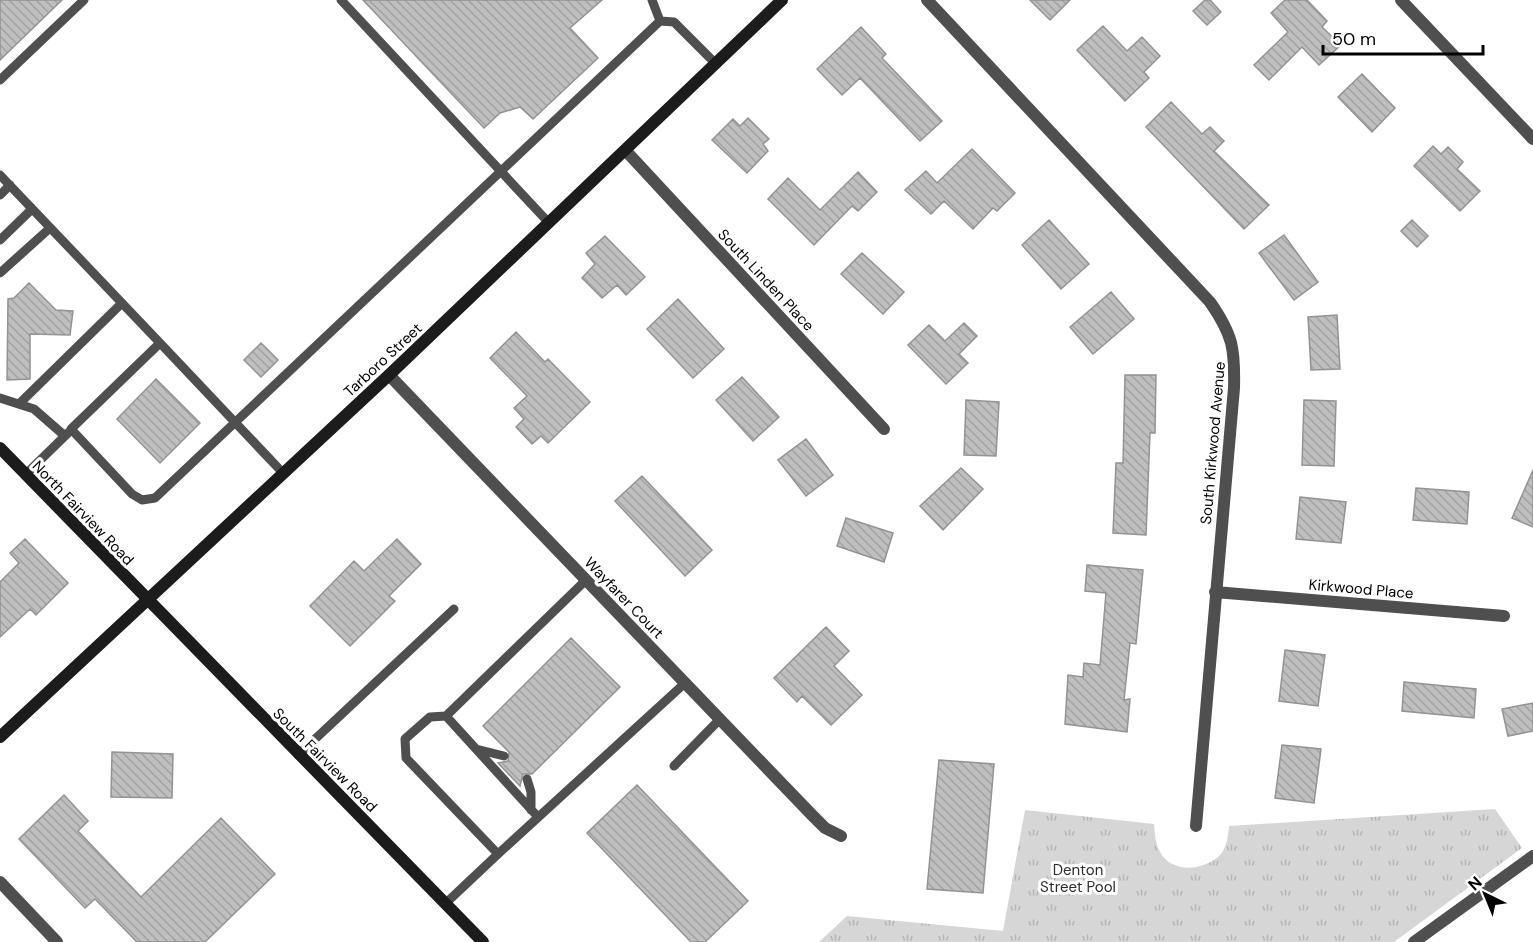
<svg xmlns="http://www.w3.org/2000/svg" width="1533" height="942" font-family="'DM Sans',sans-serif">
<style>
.park{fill:url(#park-tufts)}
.building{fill:url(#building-back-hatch);stroke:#939393;stroke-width:1.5}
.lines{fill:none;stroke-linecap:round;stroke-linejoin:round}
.lane{stroke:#4f4f4f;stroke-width:9}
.street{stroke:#4f4f4f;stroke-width:12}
.secondary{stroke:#1c1c1c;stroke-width:12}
.labels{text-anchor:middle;stroke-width:6;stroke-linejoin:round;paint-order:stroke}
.street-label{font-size:15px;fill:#000;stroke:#fff}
.park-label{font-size:15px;fill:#2d2d2d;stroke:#fff}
</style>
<defs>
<pattern id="park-tufts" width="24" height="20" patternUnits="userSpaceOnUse" patternTransform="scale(1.5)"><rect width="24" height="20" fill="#d6d6d6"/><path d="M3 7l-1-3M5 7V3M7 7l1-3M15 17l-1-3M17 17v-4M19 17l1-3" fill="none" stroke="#b6b6b6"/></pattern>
<pattern id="building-back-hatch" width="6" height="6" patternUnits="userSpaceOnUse" patternTransform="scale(1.5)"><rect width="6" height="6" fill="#bfbfbf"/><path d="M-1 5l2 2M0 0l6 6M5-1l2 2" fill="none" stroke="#a2a2a2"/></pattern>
</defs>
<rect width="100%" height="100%" fill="#fff"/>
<path class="park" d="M 1495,809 L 1522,848 L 1394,942 L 819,942 L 847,916 L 1003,931 L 1025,810 L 1154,824 C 1155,833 1155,843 1160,852 C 1171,873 1201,871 1218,857 C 1227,849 1228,836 1229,826 Z"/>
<path class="building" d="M 0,0 L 62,0 L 0,60 Z
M 363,0 L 602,0 L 570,28 L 598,58 L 533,119 L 520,107 L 500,113 L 484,128 Z
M 1030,0 L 1070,0 L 1050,20 Z
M 1205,0 L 1210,0 L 1221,12 L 1207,25 L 1193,11 Z
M 1285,0 L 1307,0 L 1327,21 L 1322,27 L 1341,45 L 1319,65 L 1302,47 L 1269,80 L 1254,65 L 1288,32 L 1271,13 Z
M 1103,26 L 1127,51 L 1142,37 L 1160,56 L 1144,72 L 1149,78 L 1125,101 L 1077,50 Z
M 861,27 L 886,54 L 882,58 L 942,121 L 920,141 L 860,78 L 842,95 L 817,69 Z
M 1362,74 L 1395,108 L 1372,132 L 1338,97 Z
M 1171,102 L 1202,134 L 1210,127 L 1224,141 L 1214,151 L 1269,205 L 1244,229 L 1146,127 Z
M 748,118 L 769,139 L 763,144 L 768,151 L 747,173 L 712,140 L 733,119 L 740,126 Z
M 1433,146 L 1441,154 L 1448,147 L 1463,162 L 1457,169 L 1480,191 L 1460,211 L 1414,166 Z
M 972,149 L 1015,193 L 997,211 L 993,208 L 973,229 L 944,201 L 931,214 L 905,190 L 926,171 L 937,183 Z
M 858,172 L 877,192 L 858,211 L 852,206 L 814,245 L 768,199 L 788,178 L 820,210 Z
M 1049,220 L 1089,264 L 1061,289 L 1022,245 Z
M 1412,220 L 1428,236 L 1417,247 L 1401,231 Z
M 1284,235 L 1318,282 L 1294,300 L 1259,253 Z
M 605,236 L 645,277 L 626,295 L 617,285 L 602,298 L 582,278 L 595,264 L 586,253 Z
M 862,253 L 904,292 L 883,314 L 841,274 Z
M 29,283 L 56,310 L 73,311 L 70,335 L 30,334 L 30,379 L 7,380 L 8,299 L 14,298 Z
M 1111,292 L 1134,319 L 1093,354 L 1070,327 Z
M 678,299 L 724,349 L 693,378 L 647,329 Z
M 1337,315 L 1340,369 L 1311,370 L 1308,317 Z
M 964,323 L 977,336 L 959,354 L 968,363 L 946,384 L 908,345 L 929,325 L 945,341 Z
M 516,332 L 545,362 L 548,359 L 590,402 L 548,443 L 541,436 L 532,444 L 516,427 L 524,419 L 514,408 L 527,396 L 490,358 Z
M 261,343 L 278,360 L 261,377 L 244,360 Z
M 1125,375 L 1156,375 L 1155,433 L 1150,433 L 1146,535 L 1113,533 L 1116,463 L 1123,463 Z
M 742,377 L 779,417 L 753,441 L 716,400 Z
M 156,379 L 200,423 L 160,463 L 117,419 Z
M 966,400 L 999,402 L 996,456 L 964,455 Z
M 1304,400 L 1336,401 L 1334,466 L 1302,465 Z
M 806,439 L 833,475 L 806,496 L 778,460 Z
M 961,468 L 983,489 L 943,530 L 920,506 Z
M 1533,470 L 1533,527 L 1512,518 Z
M 642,476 L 712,550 L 685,576 L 615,501 Z
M 1416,488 L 1469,492 L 1467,524 L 1413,520 Z
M 1300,497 L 1346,502 L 1341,543 L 1296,539 Z
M 846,518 L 893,533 L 884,562 L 837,546 Z
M 25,539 L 68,583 L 36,615 L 30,609 L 0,637 L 0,582 L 19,563 L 10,553 Z
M 397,539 L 421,564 L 389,596 L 395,601 L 350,646 L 310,606 L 354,561 L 364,571 Z
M 1087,565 L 1143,570 L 1136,644 L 1130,643 L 1124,700 L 1130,699 L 1127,732 L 1065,724 L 1068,675 L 1083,677 L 1084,663 L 1100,665 L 1106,593 L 1085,591 Z
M 826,627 L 849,651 L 834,666 L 862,695 L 831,725 L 802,696 L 797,702 L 774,678 Z
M 571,638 L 620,687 L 532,774 L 523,774 L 520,786 L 498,763 L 508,761 L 509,752 L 483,726 Z
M 1285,650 L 1325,655 L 1318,706 L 1279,701 Z
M 1404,682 L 1476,689 L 1474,718 L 1402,711 Z
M 1533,703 L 1533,731 L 1508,736 L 1502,709 Z
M 1282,745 L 1321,749 L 1314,803 L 1275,798 Z
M 112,752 L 173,754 L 172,798 L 111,797 Z
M 939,760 L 994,764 L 983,893 L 927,889 Z
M 637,785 L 748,901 L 705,942 L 691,942 L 587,833 Z
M 64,795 L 88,821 L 78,831 L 141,897 L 221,818 L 275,874 L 205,942 L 137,942 L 95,899 L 85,908 L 19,839 Z"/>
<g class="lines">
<path class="lane" d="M 341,0 L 549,223
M 652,0 L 660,21
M 0,80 L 84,0
M 0,175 L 160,343 L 71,429 L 132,494 L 142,500 L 155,498 L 660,21 L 674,22 L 716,64
M 0,195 L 10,185
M 0,240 L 32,209
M 0,273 L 50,228
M 160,343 L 283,473
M 0,398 L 34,409 L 65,436
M 19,404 L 122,303
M 26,474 L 69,432
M 586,580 L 446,716 L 430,717 L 405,739 L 406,758 L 498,854 L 685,683
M 446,716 L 538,817
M 476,749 L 504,756
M 298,755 L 454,609
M 674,766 L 720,719
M 527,779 L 531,792 L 531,810
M 446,903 L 498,854"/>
<path class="street" d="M 927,0 L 1210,302 C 1233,335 1235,349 1234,388 L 1196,826
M 1401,0 L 1533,139
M 626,151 L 884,429
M 389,375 L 812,815 L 825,828 L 841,836
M 1215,592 L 1504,616
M 0,882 L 57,942
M 1414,942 L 1533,856"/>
<path class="secondary" d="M 0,448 L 483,942
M 0,737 L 389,375 L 782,0"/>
</g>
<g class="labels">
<g class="street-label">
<text transform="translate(766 280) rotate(47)" y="5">South Linden Place</text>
<text transform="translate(383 360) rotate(-43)" y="5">Tarboro Street</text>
<text transform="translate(1213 443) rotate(-85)" y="5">South Kirkwood Avenue</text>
<text transform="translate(83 513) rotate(46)" y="5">North Fairview Road</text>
<text transform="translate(1361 589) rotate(5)" y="5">Kirkwood Place</text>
<text transform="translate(624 598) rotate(46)" y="5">Wayfarer Court</text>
<text transform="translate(325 760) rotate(45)" y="5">South Fairview Road</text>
</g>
<g class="park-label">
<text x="1078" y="875">Denton<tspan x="1078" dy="17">Street Pool</tspan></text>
</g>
</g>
<g transform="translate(1485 894) rotate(317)" stroke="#ffffff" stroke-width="4.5" paint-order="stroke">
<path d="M0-4.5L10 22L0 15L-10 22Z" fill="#000000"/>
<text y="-9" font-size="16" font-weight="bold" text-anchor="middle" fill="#000000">N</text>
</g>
<path d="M1323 45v9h160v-9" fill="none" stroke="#000000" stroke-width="3"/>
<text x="1332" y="45" font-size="18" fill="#000000" stroke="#ffffff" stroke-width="4.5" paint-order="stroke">50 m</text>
</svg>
